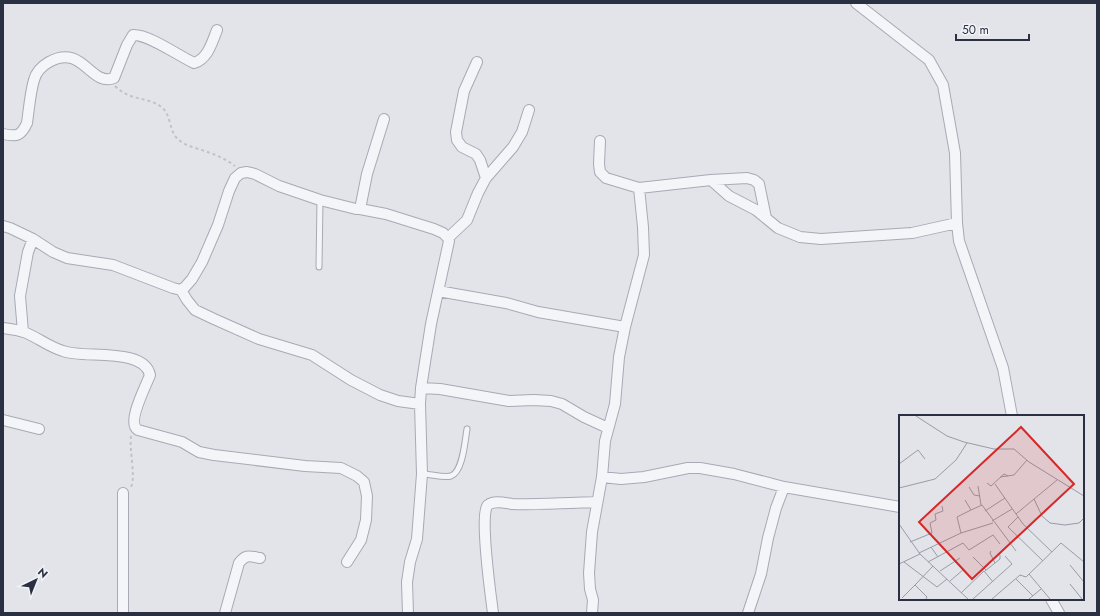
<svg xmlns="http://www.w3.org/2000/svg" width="1100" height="616" font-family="Jost,sans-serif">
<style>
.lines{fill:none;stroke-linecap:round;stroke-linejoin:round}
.lane-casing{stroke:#a7aab4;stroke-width:7}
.street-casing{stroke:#a7aab4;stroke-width:12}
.path{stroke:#bfc2c9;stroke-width:2;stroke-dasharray:3 3;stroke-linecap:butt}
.lane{stroke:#f4f5f8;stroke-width:5}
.street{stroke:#f4f5f8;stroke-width:10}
.inset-road{fill:none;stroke:#989ca7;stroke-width:1}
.view{fill:#d62828;fill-opacity:0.15;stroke:#d62828;stroke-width:2}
.inset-edge{fill:none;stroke:#2a3042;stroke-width:2}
</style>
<rect width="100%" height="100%" fill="#e2e4ea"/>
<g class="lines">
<defs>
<path id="lane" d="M 319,267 L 320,200
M 422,474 C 431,474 443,478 451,476 C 463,472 465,440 467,429"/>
<path id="street" d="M 856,3 L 929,60 L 943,85 L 955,153 L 957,223 L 959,241 L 1003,368 L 1012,416
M 477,62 L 464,91 L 456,132 L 457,140 L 462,147 L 476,154 L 480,160 L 486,178
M 3,134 C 17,137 21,136 27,123 C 29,109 30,94 34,80 C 36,72 42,66 49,62 C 83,43 90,87 114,78 L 127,45 L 133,35 C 148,34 179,56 194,63 C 208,59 212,42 217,30
M 600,141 L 599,164 L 600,172 L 606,178 L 639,188 L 711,180 L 747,178 L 754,180 L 759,184 L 766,218
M 711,180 L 729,196 L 756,210 L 778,228 L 800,237 L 821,239 L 912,233 L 957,223
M 360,209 L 386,214 L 434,229 L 443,233 L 448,238 L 449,241 L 431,324 L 421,388 L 420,404 L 422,474 L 417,539 L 410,562 L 407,582 L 408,613
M 3,226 L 10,228 L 33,239 L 53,252 L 67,258 L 113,265 L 173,288 L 181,290 L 185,287 L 192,279 L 202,262 L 218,225 L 229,191 L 235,178 L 241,173 L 247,172 L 255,174 L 279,186 L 320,200 L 356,209 L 360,209 L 367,174 L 384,119
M 448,238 L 467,220 L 478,193 L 486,178 L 513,147 L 522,132 L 529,110
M 181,290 L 187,300 L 195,310 L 214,319 L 259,339 L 312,355 L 351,380 L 380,395 L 398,401 L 420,404
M 438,291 L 506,303 L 538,312 L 625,327
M 3,328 C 10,329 18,330 24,332 C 37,337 49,347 63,351 C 83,359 144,347 150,375 C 146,386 126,423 138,430 L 182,442 L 199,452 L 214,455 L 305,466 L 341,468 L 357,476 L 364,482 L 367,496 L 366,520 L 361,540 L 347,562
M 23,332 L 20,296 L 28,252 L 33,239
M 421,388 L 440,389 L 509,401 L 534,400 L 551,401 L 562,404 L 584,417 L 608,428
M 3,420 L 39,429
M 602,477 L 621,479 L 644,477 L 688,468 L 700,468 L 734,474 L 784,487 L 900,507
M 1051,599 L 1059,613
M 123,613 L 123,493
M 225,613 L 239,563 C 246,554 249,556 260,558
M 493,613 C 491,598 479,511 488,505 C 494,500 505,503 512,504 C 540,505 569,503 597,502
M 592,613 L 593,600 L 590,589 L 589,573 L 592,532 L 602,477 L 605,441 L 615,404 L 619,357 L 625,327 L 644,255 L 643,227 L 639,188
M 748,613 L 761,574 L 768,538 L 776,508 L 784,487"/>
</defs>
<use href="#lane" class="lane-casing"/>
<use href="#street" class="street-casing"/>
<path class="path" d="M 115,86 C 132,102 145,96 160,106 C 172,113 168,132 179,140 C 187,147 201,149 210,153 C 219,156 227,160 235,166
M 131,436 C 129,450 136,476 131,487"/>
<use href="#lane" class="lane"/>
<use href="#street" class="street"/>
</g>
<g transform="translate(899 415)">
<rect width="185" height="185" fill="#e2e4ea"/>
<path class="inset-road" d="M 17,1 L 48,21 L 65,27 L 95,34 L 115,34 L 130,47 L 185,81M 0,49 L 19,35 L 26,44M 101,62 L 115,60 L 128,45M 88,68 L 92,71 L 105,59 L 109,61M 96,69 L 124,109 L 153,137M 79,71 L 82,90M 70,72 L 75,80 L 81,81M 0,73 L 36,64 L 57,45 L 68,28M 135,84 L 143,101 L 151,108 L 166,110 L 180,108 L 185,103M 72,95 L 83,90 L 117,136M 86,96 L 106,83M 117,99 L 158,65M 119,102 L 109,112 L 144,146M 93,106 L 113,94M 0,109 L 21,139 L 69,184M 62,118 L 94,108M 11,127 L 33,118 L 31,108 L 37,105 L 36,99 L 44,96 L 43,91M 32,132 L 39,142M 92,136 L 91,138 L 96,148M 20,138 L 62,118 L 58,102 L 72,95 L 66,85M 74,142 L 87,155M 5,147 L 38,172 L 48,164M 29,147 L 64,128 L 70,135 L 94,120 L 101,129M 0,149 L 21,139M 171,150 L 185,167M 41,156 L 61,143M 86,156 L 101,144 L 101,140M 130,159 L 151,184M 117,164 L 134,181M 51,166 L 65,154M 171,169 L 183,184M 62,178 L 85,156 L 94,167M 3,183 L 16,170M 27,184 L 28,182 L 16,170 L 34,151M 74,184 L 113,149 L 106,141M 93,184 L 121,160 L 127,162 L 162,128 L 185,147M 130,184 L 142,174"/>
<path class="view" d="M 122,12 L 175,69 L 73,164 L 20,107 Z"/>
<rect width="185" height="185" class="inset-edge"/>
</g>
<rect width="1100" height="616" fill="none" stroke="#2a3042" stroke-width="8"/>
<g transform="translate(36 580) rotate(43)" stroke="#f1f3f7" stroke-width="3" paint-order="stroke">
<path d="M0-3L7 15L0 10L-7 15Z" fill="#2a3042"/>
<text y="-6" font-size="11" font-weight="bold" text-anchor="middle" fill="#2a3042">N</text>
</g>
<path d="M956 34v6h73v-6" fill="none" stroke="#2a3042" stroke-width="2"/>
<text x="962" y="34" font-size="12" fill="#2a3042" stroke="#f1f3f7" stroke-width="3" paint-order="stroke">50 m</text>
</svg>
